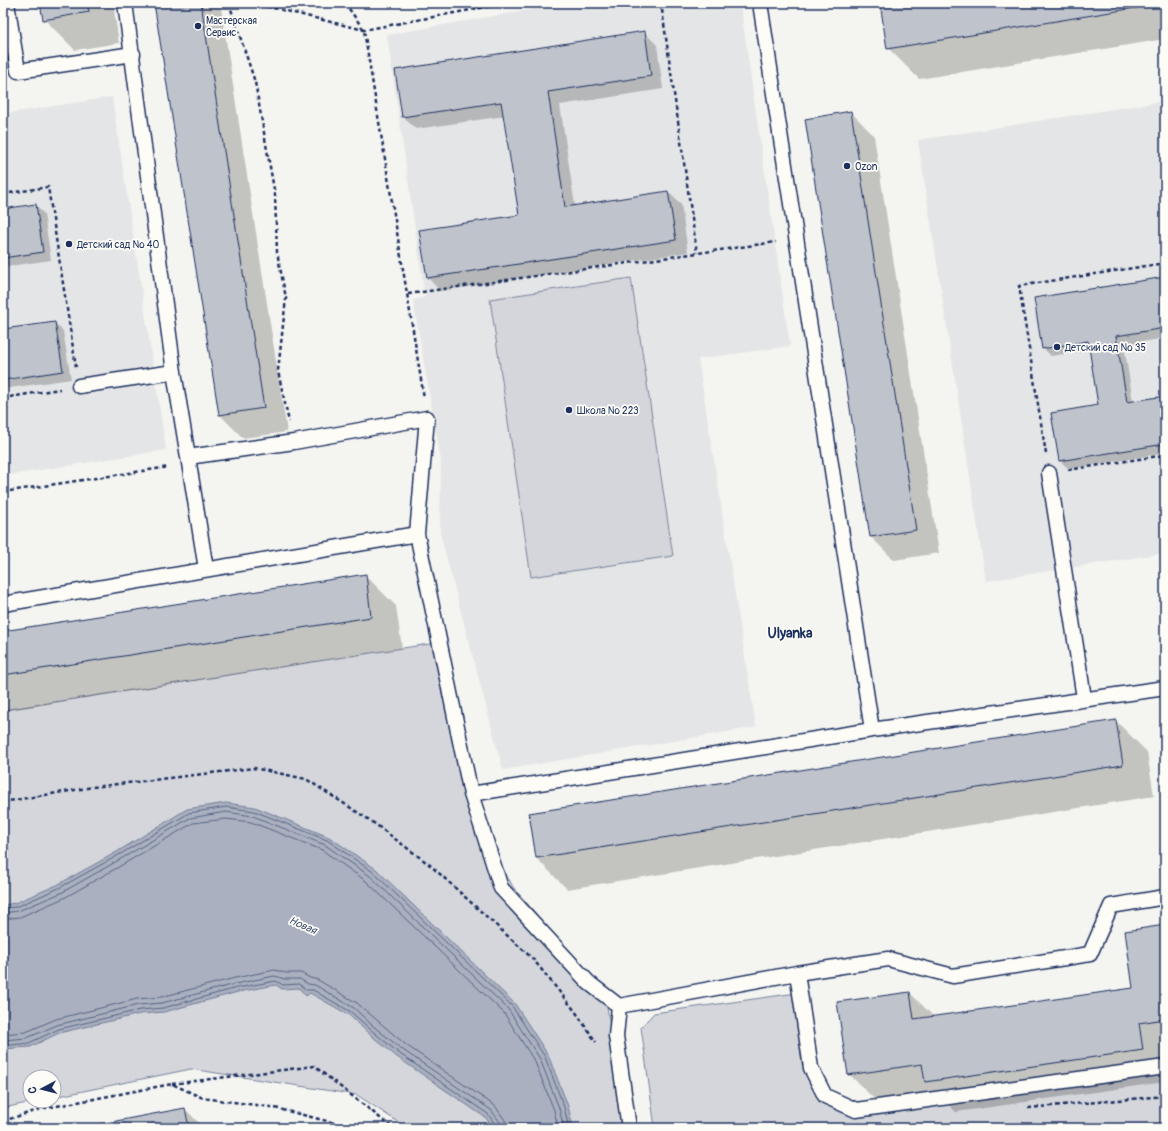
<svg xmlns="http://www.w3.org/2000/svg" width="1168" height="1131" font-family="Pangolin,sans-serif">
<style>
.built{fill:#e4e5e6}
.green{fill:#d4d6db;stroke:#78829c}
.water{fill:#aab0bf;stroke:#717c98}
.shadow{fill:#0003}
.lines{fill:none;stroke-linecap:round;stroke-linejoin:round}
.shore{stroke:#546385;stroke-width:1}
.building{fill:#bfc3cc;stroke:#1b2f5e}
.service-casing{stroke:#1b2f5e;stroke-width:17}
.path{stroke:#1b2f5e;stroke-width:2.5;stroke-dasharray:4 3;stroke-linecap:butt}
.service{stroke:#fdfcf7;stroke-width:14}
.poi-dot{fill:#1b2f5e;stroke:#fdfcf7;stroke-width:1.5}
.labels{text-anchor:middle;stroke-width:3.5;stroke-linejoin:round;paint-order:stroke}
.poi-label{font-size:10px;fill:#1b2f5e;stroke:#fdfcf7;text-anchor:start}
.water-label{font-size:11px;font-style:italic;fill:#46567b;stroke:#fdfcf7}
.district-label{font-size:14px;font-weight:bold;fill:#1b2f5e;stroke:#fdfcf7}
</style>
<rect width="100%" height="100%" fill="#f4f4f1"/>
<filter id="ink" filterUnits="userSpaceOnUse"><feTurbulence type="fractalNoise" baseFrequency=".025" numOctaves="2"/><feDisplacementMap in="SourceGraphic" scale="8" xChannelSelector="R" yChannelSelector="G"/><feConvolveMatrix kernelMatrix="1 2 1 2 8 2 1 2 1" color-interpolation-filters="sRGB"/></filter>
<g filter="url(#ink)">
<path class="built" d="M 567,3 L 740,3 L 790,346 L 698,359 L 756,727 L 503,770 L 440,533 L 441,461 L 413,300 L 425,297 L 387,35 Z
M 112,97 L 166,450 L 3,476 L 3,114 Z
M 1165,101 L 1165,553 L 986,581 L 918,140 Z"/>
<path class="green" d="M 631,278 L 673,556 L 531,577 L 490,299 Z
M 442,642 L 485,834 L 513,887 L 586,972 L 607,1007 L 626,1128 L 407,1128 L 357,1095 L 191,1069 L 54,1097 L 54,1077 L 30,1077 L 30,1101 L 37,1101 L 3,1108 L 3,710 Z
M 804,992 L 821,1096 L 868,1112 L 1165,1068 L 1165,1128 L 655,1128 L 641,1027 L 654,1013 Z"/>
<path class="water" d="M 226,803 L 255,807 L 329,837 L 376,869 L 515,1004 L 548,1055 L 568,1106 L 573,1128 L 493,1128 L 486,1118 L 397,1057 L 367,1032 L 349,1015 L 310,993 L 306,996 L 299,988 L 282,989 L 276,985 L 238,992 L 164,1012 L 140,1014 L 59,1033 L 30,1047 L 3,1049 L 3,905 L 15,903 L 57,885 L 115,853 L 187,809 Z"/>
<path class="shadow" d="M 41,3 L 113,3 L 119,43 L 75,50 L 44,19 Z
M 156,3 L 216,3 L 221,8 L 287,432 L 243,438 L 220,415 Z
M 881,3 L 1165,3 L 1165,39 L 919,79 L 888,48 Z
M 644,32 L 657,45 L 663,89 L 560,105 L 575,206 L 668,192 L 681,204 L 688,252 L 440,291 L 428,278 L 421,231 L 520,215 L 505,116 L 416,129 L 403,117 L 396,70 Z
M 851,112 L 874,136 L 939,553 L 894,560 L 871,537 Z
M 36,205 L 44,214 L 51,260 L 3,267 L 3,210 Z
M 1165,278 L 1165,338 L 1124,345 L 1133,402 L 1165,397 L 1165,453 L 1069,469 L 1060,461 L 1052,414 L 1099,406 L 1090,350 L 1051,356 L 1043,348 Z
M 55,323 L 63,331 L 71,379 L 3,389 L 3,330 Z
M 365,575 L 396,606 L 402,648 L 3,711 L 3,632 Z
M 1116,721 L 1147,752 L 1154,796 L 567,889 L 536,858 Z
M 1165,926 L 1165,1082 L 956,1112 L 941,1097 L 880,1105 L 849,1074 L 910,993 L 934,1017 L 1135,989 Z
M 185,1109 L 204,1128 L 85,1128 Z
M 268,1125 L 271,1128 L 253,1128 Z"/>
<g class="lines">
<path class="shore" d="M 3,908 L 16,907 L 59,888 L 117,856 L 189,813 L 226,807 L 254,811 L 327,840 L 373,872 L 512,1006 L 545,1057 L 564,1107 L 569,1128
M 3,913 L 18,911 L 61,893 L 119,860 L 190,818 L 226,812 L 253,816 L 325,845 L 370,876 L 508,1009 L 540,1059 L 559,1108 L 564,1128
M 3,919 L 20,917 L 64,898 L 122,865 L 193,823 L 226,819 L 251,822 L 322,850 L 366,881 L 504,1013 L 535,1062 L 554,1110 L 558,1128
M 3,1034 L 26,1032 L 56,1019 L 137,999 L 161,997 L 235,978 L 275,970 L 286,973 L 301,973 L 310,978 L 318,980 L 357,1003 L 406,1045 L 495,1106 L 505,1120 L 507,1128
M 3,1040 L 27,1038 L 57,1025 L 138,1005 L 162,1003 L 235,984 L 274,976 L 279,977 L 284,979 L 300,979 L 308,984 L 315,985 L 354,1008 L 373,1026 L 403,1050 L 491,1110 L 500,1122 L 501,1128
M 3,1046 L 29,1043 L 59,1029 L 140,1010 L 163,1008 L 237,988 L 276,981 L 283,985 L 299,984 L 306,990 L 313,990 L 351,1012 L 370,1029 L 400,1054 L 488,1114 L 495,1124 L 496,1128"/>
</g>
<path class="building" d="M 40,3 L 87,3 L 89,12 L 43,20 Z
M 154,3 L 201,3 L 264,408 L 219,415 Z
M 880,3 L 1165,3 L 887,49 Z
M 645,31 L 651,76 L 548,92 L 565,207 L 668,191 L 676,240 L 427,278 L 419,230 L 519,215 L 501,102 L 402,117 L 395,70 Z
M 851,111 L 916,530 L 870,537 L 805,119 Z
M 36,204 L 43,252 L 3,258 L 3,209 Z
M 1165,277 L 1165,328 L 1116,336 L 1127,402 L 1165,396 L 1165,444 L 1059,461 L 1051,413 L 1098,405 L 1088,341 L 1042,349 L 1034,298 Z
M 55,322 L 63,371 L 3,380 L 3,329 Z
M 366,574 L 371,617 L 3,675 L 3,631 Z
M 1116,720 L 1123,765 L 536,858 L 529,813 Z
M 1165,925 L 1165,1019 L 1139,1023 L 1143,1050 L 925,1082 L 922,1064 L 848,1075 L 837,1002 L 910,992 L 914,1019 L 1133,988 L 1125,931 Z
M 185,1108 L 189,1128 L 79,1128 Z"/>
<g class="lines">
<defs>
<path id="service" d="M 7,3 L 18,71 L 133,54
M 125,3 L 174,372 L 188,457 L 294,442 L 427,418 L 417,534 L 471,794 L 872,730 L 1165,688
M 760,3 L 872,730
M 79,386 L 174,372
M 188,457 L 206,569
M 1049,473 L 1084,698
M 3,604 L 417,534
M 471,794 L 501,888 L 589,983 L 619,1006
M 797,973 L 811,1068 L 825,1096 L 856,1110 L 1165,1067
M 629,1128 L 616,1036 L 619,1006 L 797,973 L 888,959 L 953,976 L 1090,954 L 1111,906 L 1165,897"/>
</defs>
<use href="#service" class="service-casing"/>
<path class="path" d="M 229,3 L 255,82 L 275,195 L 277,252 L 286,298 L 278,371 L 289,422
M 253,3 L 364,30 L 507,3
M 345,3 L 364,30 L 424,398
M 661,3 L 697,253
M 3,194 L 48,187 L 76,367
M 408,294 L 776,242
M 3,398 L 60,389
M 1046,454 L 1019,286 L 1165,263
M 1068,470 L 1165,455
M 3,492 L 169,467
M 3,802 L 93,787 L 254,768 L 306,779 L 371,821 L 430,865 L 533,959 L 575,1011 L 596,1042
M 172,1084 L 314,1066 L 393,1128
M 1028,1108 L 1165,1096
M 3,1121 L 41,1109 L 172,1084 L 203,1098 L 271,1107 L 355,1128
M 826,1128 L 842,1126"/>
<use href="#service" class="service"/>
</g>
</g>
<g class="poi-dot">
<circle cx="198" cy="26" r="4"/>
<circle cx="847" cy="166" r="4"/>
<circle cx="69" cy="244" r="4"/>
<circle cx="1057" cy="347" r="4"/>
<circle cx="569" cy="410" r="4"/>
</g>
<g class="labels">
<g class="poi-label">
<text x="206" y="24">Мастерская<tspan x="206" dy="12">Сервис</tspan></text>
<text x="855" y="170">Ozon</text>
<text x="77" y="248">Детский сад № 40</text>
<text x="1065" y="351">Детский сад № 35</text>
<text x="577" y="414">Школа № 223</text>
</g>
<g class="water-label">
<text transform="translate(303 925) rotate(24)" y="4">Новая</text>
</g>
<g class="district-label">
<text x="790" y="638">Ulyanka</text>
</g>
</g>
<rect width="1168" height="1131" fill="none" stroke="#fdfcf7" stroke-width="16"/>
<rect x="8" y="8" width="1152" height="1115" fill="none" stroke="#1b2f5e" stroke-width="1.5" filter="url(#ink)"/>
<g transform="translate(42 1089) rotate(263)"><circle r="19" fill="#fdfcf7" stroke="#a3aaba"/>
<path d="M0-3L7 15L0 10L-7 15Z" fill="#1b2f5e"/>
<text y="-6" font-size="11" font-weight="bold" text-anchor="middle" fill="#1b2f5e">С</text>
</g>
</svg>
